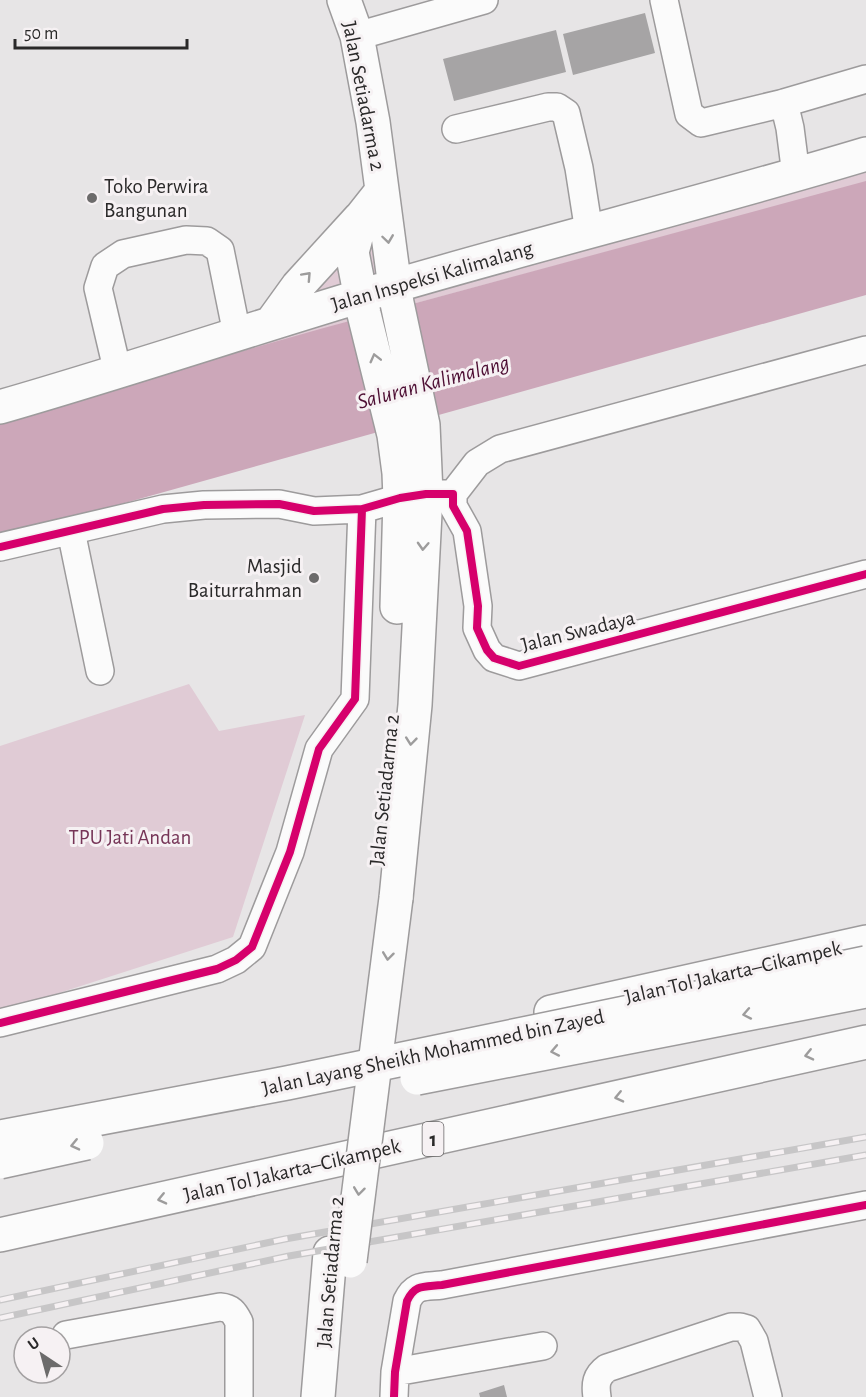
<svg xmlns="http://www.w3.org/2000/svg" width="866" height="1397" font-family="'Alegreya Sans',sans-serif">
<style>
.green{fill:#e0cbd5}
.water{fill:#cca7b9}
.building{fill:#a6a4a5}
.lines{fill:none;stroke-linecap:round;stroke-linejoin:round}
.minor-casing{stroke:#9d9b9c;stroke-width:30}
.major-casing{stroke:#9d9b9c;stroke-width:36}
.highway-casing{stroke:#9d9b9c;stroke-width:36}
.minor{stroke:#fbfbfb;stroke-width:27}
.major{stroke:#fbfbfb;stroke-width:33}
.highway{stroke:#fbfbfb;stroke-width:33}
.rail-casing{stroke:#c7c6c7;stroke-width:7}
.rail{stroke:#f6f1f3;stroke-width:4.5;stroke-dasharray:14;stroke-linecap:butt}
.major-bridge-casing{stroke:#9d9b9c;stroke-width:36;stroke-linecap:butt}
.highway-bridge-casing{stroke:#9d9b9c;stroke-width:36;stroke-linecap:butt}
.major-bridge{stroke:#fbfbfb;stroke-width:33}
.highway-bridge{stroke:#fbfbfb;stroke-width:33}
.cycleway-casing{stroke:#f6f1f3;stroke-width:11}
.cycleway{stroke:#d6006c;stroke-width:8}
.oneway{stroke:#9d9c9c}
.poi-dot{fill:#6c6b6b;stroke:#f6f1f3;stroke-width:2}
.labels{text-anchor:middle;stroke-width:6;stroke-linejoin:round;paint-order:stroke}
.shield{fill:#f6f1f3;stroke:#676566;stroke-width:1.5}
.shield-label{font-size:20px;font-weight:bold;fill:#2a2929}
.street-label{font-size:21px;fill:#2a2929;stroke:#f6f1f3}
.poi-label{font-size:21px;fill:#2a2929;stroke:#f6f1f3;text-anchor:start}
.park-label{font-size:21px;fill:#763557;stroke:#f6f1f3}
.water-label{font-size:22px;font-style:italic;fill:#4d0e33;stroke:#f6f1f3}
</style>
<rect width="100%" height="100%" fill="#e7e5e6"/>
<path class="green" d="M 866,154 L 866,182 L 398,308 L 395,286 L 365,317 L 0,420 L 272,322 L 362,216 L 395,285 Z
M 189,684 L 219,731 L 305,715 L 233,937 L 0,1012 L 0,746 Z"/>
<path class="water" d="M 866,181 L 866,295 L 0,538 L 0,420 L 320,329 Z"/>
<path class="building" d="M 645,13 L 655,53 L 573,75 L 563,34 Z
M 556,30 L 566,72 L 454,101 L 443,59 Z
M 504,1385 L 507,1397 L 480,1397 L 479,1393 Z"/>
<g class="lines">
<defs>
<path id="minor" d="M 664,0 L 689,114 L 701,123 L 784,103 L 866,79
M 357,36 L 484,0
M 784,103 L 790,128 L 796,175
M 456,129 L 548,107 L 557,107 L 566,113 L 579,168 L 589,232
M 118,373 L 98,288 L 105,266 L 123,254 L 186,240 L 207,241 L 220,250 L 237,334
M 453,494 L 477,463 L 500,449 L 866,350
M 71,531 L 100,671
M 0,547 L 163,509 L 204,505 L 279,504 L 314,511 L 362,509 L 400,498 L 426,494 L 453,494 L 453,506 L 467,531 L 478,606 L 477,628 L 487,650 L 494,658 L 519,666 L 866,574
M 0,1023 L 217,969 L 236,960 L 252,947 L 290,852 L 319,749 L 355,699 L 362,509
M 66,1335 L 220,1307 C 231,1308 234,1312 239,1322 L 239,1397
M 395,1372 L 543,1346
M 394,1397 L 395,1372 L 407,1301 C 415,1284 424,1287 442,1285 L 866,1205
M 597,1397 C 595,1384 596,1376 607,1368 L 731,1327 L 740,1327 L 747,1329 L 754,1341 L 768,1397"/>
<path id="major" d="M 344,0 L 357,36 L 373,122 L 397,303 L 423,425 L 426,494 L 415,705 L 396,898
M 381,192 L 362,216 L 352,252 L 364,314 L 394,435 L 399,473 L 400,498 L 397,607
M 272,322 L 298,286 L 360,218
M 0,407 C 132,369 262,325 394,286 C 551,240 710,201 866,154
M 318,1397 L 330,1253"/>
<path id="highway" d="M 551,1012 L 866,942
M 0,1235 L 866,1042"/>
</defs>
<use href="#minor" class="minor-casing"/>
<use href="#major" class="major-casing"/>
<use href="#highway" class="highway-casing"/>
<use href="#minor" class="minor"/>
<use href="#major" class="major"/>
<use href="#highway" class="highway"/>
<defs>
<path id="rail" d="M 0,1300 L 285,1239 L 866,1137
M 0,1318 L 289,1256 L 866,1155"/>
</defs>
<use href="#rail" class="rail-casing"/>
<use href="#rail" class="rail"/>
<defs>
<path id="major-bridge" d="M 350,1261 L 396,898"/>
<path id="highway-bridge" d="M 417,1078 L 866,991
M 0,1137 L 287,1083 L 866,963
M 0,1162 L 87,1143"/>
</defs>
<use href="#major-bridge" class="major-bridge-casing"/>
<use href="#highway-bridge" class="highway-bridge-casing"/>
<use href="#major-bridge" class="major-bridge"/>
<use href="#highway-bridge" class="highway-bridge"/>
<defs>
<path id="cycleway" d="M 0,547 L 163,509 L 204,505 L 279,504 L 314,511 L 362,509 L 400,498 L 426,494 L 453,494 L 453,506 L 467,531 L 478,606 L 477,628 L 487,650 L 494,658 L 519,666 L 866,574
M 0,1023 L 217,969 L 236,960 L 252,947 L 290,852 L 319,749 L 355,699 L 362,509
M 394,1397 L 395,1372 L 407,1301 C 415,1284 424,1287 442,1285 L 866,1205"/>
</defs>
<use href="#cycleway" class="cycleway-casing"/>
<use href="#cycleway" class="cycleway"/>
</g>
<defs><path id="oneway-chevron" d="M-2-3.5L2.5 0L-2 3.5" fill="none" stroke-width="1.6" stroke-linecap="round" stroke-linejoin="round" transform="scale(1.5)"/></defs>
<g class="oneway">
<use href="#oneway-chevron" transform="translate(388 239) rotate(82)"/>
<use href="#oneway-chevron" transform="translate(307 276) rotate(-47)"/>
<use href="#oneway-chevron" transform="translate(375 358) rotate(-104)"/>
<use href="#oneway-chevron" transform="translate(423 546) rotate(93)"/>
<use href="#oneway-chevron" transform="translate(411 741) rotate(96)"/>
<use href="#oneway-chevron" transform="translate(388 956) rotate(97)"/>
<use href="#oneway-chevron" transform="translate(747 1014) rotate(169)"/>
<use href="#oneway-chevron" transform="translate(555 1051) rotate(169)"/>
<use href="#oneway-chevron" transform="translate(809 1055) rotate(167)"/>
<use href="#oneway-chevron" transform="translate(619 1097) rotate(167)"/>
<use href="#oneway-chevron" transform="translate(75 1145) rotate(167)"/>
<use href="#oneway-chevron" transform="translate(359 1191) rotate(97)"/>
<use href="#oneway-chevron" transform="translate(162 1199) rotate(167)"/>
</g>
<g class="poi-dot">
<circle cx="92" cy="198" r="6"/>
<circle cx="314" cy="578" r="6"/>
</g>
<g class="labels">
<rect class="shield" x="422.5" y="1122" width="21" height="34" rx="4.5"/>
<g class="shield-label">
<text x="433" y="1146">1</text>
</g>
<g class="street-label">
<text transform="translate(364 96) rotate(79)" y="7">Jalan Setiadarma 2</text>
<text transform="translate(432 276) rotate(-16)" y="7">Jalan Inspeksi Kalimalang</text>
<text transform="translate(578 631) rotate(-14)" y="7">Jalan Swadaya</text>
<text transform="translate(384 790) rotate(-84)" y="7">Jalan Setiadarma 2</text>
<text transform="translate(733 972) rotate(-13)" y="7">Jalan Tol Jakarta–Cikampek</text>
<text transform="translate(433 1052) rotate(-12)" y="7">Jalan Layang Sheikh Mohammed bin Zayed</text>
<text transform="translate(292 1170) rotate(-13)" y="7">Jalan Tol Jakarta–Cikampek</text>
<text transform="translate(330 1272) rotate(-85)" y="7">Jalan Setiadarma 2</text>
</g>
<g class="poi-label">
<text x="104" y="193">Toko Perwira<tspan x="104" dy="24">Bangunan</tspan></text>
<text x="302" y="573" text-anchor="end">Masjid<tspan x="302" dy="24">Baiturrahman</tspan></text>
</g>
<g class="park-label">
<text x="130" y="844">TPU Jati Andan</text>
</g>
<g class="water-label">
<text transform="translate(433 381) rotate(-15)" y="8">Saluran Kalimalang</text>
</g>
</g>
<g transform="translate(42 1355) rotate(324)"><circle r="28" fill="#f6f1f3" stroke="#a4a1a2" stroke-width="1.5"/>
<path d="M0-4.5L10 22L0 15L-10 22Z" fill="#6c6b6b"/>
<text y="-9" font-size="16" font-weight="bold" text-anchor="middle" fill="#2a2929">U</text>
</g>
<path d="M15 39v9h172v-9" fill="none" stroke="#2a2929" stroke-width="3"/>
<text x="24" y="39" font-size="18" fill="#2a2929" stroke="#f6f1f3" stroke-width="4.5" paint-order="stroke">50 m</text>
</svg>
